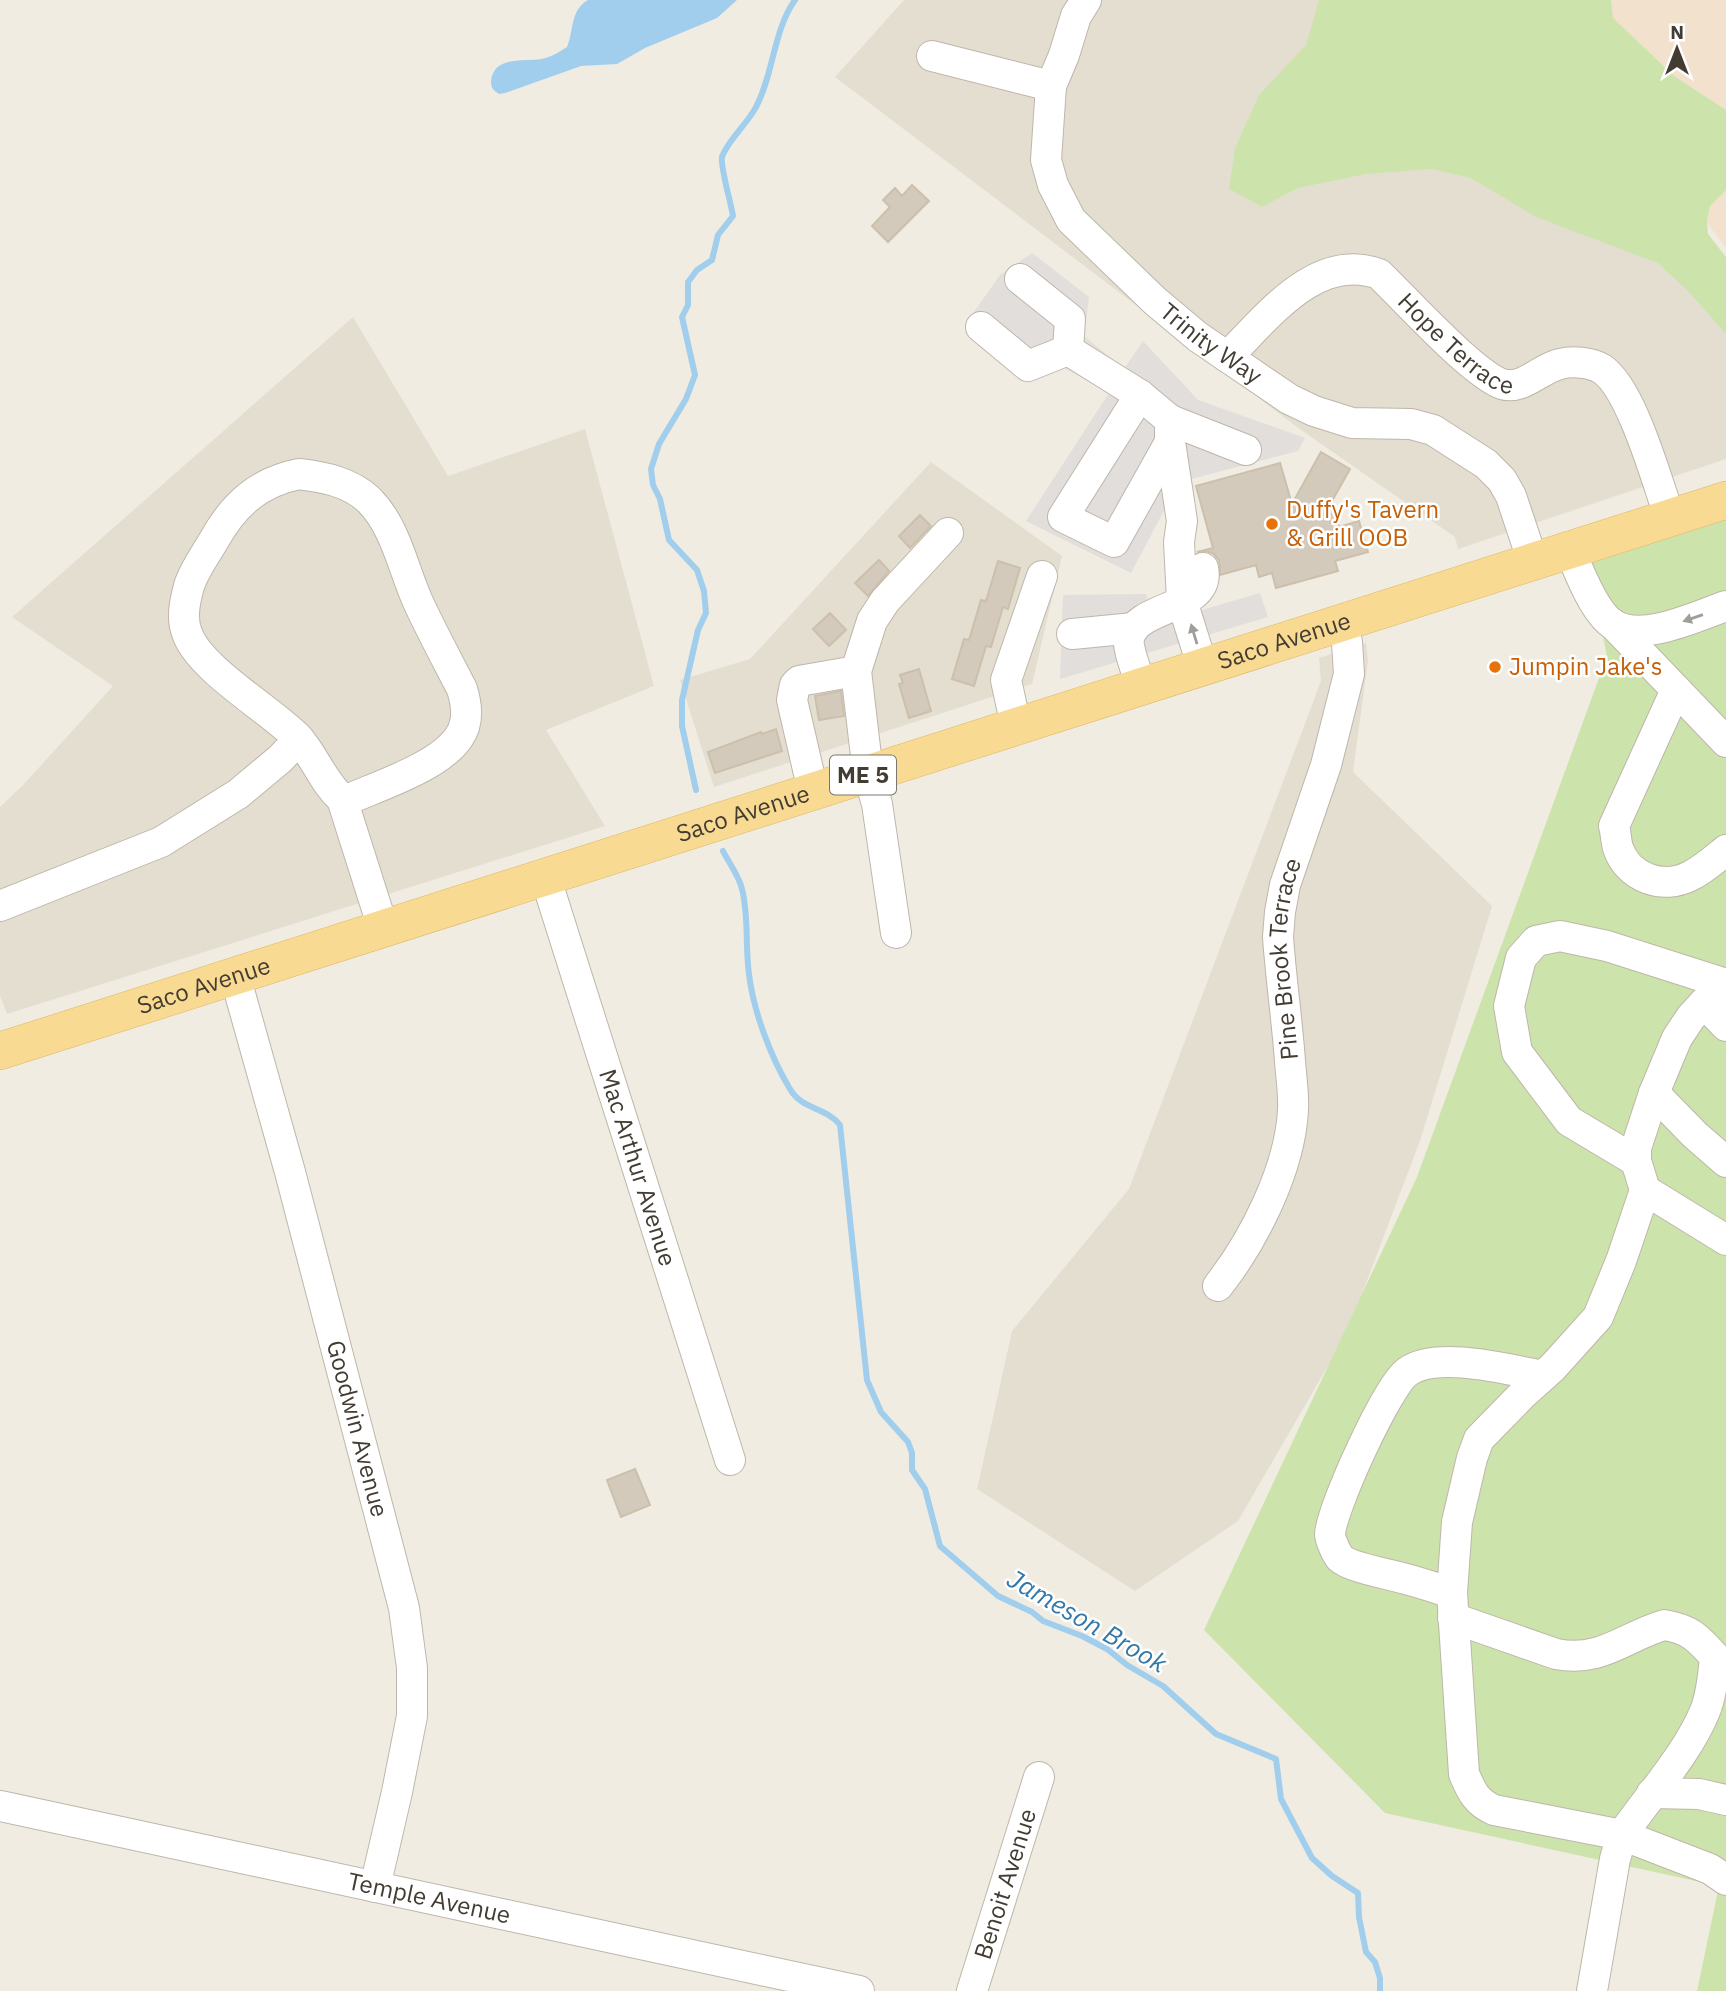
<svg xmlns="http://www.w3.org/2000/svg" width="1726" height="1991" font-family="'IBM Plex Sans',sans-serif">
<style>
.residential{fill:#e4ded1}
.commercial{fill:#f2e2cd}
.green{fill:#cce4ac}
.parking{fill:#e1dedb}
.water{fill:#a0ceec}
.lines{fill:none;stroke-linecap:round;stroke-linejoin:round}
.stream{stroke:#a0ceec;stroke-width:6}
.building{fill:#d4cabb;stroke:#ccbfac;stroke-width:2}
.minor-casing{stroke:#beb6a9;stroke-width:32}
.major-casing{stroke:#ddb663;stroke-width:38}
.minor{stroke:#fff;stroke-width:30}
.major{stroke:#f9da92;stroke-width:37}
.oneway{fill:#a09e99}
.food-dot{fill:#e8710a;stroke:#fff;stroke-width:2.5}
.labels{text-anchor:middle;stroke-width:5;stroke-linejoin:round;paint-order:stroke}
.shield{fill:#fff;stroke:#7b7670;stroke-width:2}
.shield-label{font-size:23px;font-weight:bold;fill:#423c33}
.street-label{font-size:24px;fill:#423c33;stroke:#fff}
.food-label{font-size:24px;fill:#c56008;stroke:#fff;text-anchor:start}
.water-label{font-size:26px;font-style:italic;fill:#3278a8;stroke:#fff}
</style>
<rect width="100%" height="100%" fill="#f0ece2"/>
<path class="residential" d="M 904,0 L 1511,0 L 1726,301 L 1726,459 L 1458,549 L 1455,537 L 1301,430 L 835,77 Z
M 353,317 L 448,476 L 585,429 L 654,686 L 546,730 L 605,826 L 7,1014 L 0,996 L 0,807 L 24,784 L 113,686 L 12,617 Z
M 931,462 L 1062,556 L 1032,684 L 714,787 L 680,680 L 750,659 Z
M 1366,643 L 1368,660 L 1353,772 L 1492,906 L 1420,1141 L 1347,1333 L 1238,1521 L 1135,1591 L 977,1489 L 1012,1331 L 1129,1189 L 1321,681 L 1319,658 Z"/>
<path class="commercial" d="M 1580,0 L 1726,0 L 1726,248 L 1553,20 Z"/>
<path class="green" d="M 1319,0 L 1611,0 L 1613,18 L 1674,76 L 1726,110 L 1726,190 L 1710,206 L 1707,220 L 1708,234 L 1726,257 L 1726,334 L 1689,292 L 1658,263 L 1536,217 L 1471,178 L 1431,169 L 1366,174 L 1298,188 L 1262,207 L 1229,189 L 1235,148 L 1259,95 L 1306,45 Z
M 1726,517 L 1726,1991 L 1697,1991 L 1719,1886 L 1385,1813 L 1204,1630 L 1417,1177 L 1607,656 L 1588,564 Z"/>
<path class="parking" d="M 1032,253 L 1089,297 L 1084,336 L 1124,369 L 1143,341 L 1198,400 L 1305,438 L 1298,451 L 1191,479 L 1169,501 L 1131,573 L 1026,521 L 1109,393 L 1061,366 L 1025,382 L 966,333 L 974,312 L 1000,275 Z
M 1260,593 L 1268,617 L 1060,679 L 1063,595 L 1146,594 L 1154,624 Z"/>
<path class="water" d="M 588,0 L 737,0 L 717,18 L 645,48 L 617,64 L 581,66 L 505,93 L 499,94 C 493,90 491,88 491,81 C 494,55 525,62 542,59 C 551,57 559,52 567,47 C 574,31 570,10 588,0 Z"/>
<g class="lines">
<path class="stream" d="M 696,790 L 682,726 L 682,700 L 698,630 L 706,613 L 704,591 L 697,570 L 669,540 L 660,499 L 653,485 L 651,469 L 659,444 L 686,399 L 695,375 L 682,317 L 688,305 L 688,282 L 697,270 L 712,260 L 718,235 L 733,216 C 731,203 720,166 722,157 C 727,141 748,123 756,107 C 774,73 773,31 795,0
M 723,851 C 729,863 739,876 742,889 C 749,916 745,946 749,974 C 753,1010 771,1058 790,1089 C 802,1110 826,1107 840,1125 L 867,1380 L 881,1412 L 908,1442 L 912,1453 L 912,1470 L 925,1489 L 940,1546 L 998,1596 L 1032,1612 L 1043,1621 L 1082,1636 L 1107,1649 L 1127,1665 L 1163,1686 L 1216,1734 L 1276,1759 L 1281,1799 L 1312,1858 L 1332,1876 L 1358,1893 L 1359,1917 L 1366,1952 L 1375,1962 L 1380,1978 L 1380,1991"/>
</g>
<path class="building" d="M 912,185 L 929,201 L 888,242 L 872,226 L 890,207 L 883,200 L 895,188 L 902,196 Z
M 1321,452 L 1350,469 L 1332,501 L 1339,527 L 1359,521 L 1368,552 L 1335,561 L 1338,571 L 1276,588 L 1272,573 L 1259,577 L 1256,565 L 1220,575 L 1219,560 L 1213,553 L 1204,551 L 1197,552 L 1213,548 L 1196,486 L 1280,463 L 1292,504 Z
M 920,515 L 931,526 L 910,548 L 899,536 Z
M 879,560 L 889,571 L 868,596 L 855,583 Z
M 998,561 L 1020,568 L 1008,609 L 1003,607 L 991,647 L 986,646 L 974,686 L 952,679 L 964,639 L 969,640 L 981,600 L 986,601 Z
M 830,613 L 846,630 L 829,646 L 813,629 Z
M 919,669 L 931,711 L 909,718 L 899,684 L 903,683 L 900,675 Z
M 841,691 L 844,716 L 819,720 L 815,696 Z
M 776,729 L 782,751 L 715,773 L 708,752 L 761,732 L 762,734 Z
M 635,1469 L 650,1505 L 621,1517 L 607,1480 Z"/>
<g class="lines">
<defs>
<g id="minor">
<path id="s1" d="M 1086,0 L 1076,16 L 1064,55 L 1051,86 L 1046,160 L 1053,185 L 1071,220 L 1155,301 L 1198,337 L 1289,399 L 1314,411 L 1352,423 L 1411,424 L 1433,430 L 1486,464 L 1502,480 L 1511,496 L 1533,562"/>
<path d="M 932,56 L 1051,86"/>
<path d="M 981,327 L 1028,366 L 1068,350 L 1070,319 L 1020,279"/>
<path d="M 1068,350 L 1140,395 L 1170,420 L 1170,442 L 1182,521 L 1179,542 L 1182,601 L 1203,668"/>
<path id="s2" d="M 1227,357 C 1267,318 1316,251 1379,274 C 1405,299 1473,374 1502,384 C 1522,391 1541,368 1560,364 C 1572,361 1591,362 1602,369 C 1632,389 1657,482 1670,518"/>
<path d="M 1140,395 L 1063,517 L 1114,542 L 1170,442"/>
<path d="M 1170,420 L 1246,450"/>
<path d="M 299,474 C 324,477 350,482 369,500 C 396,527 403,569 418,602 C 432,632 447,660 462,689 C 467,705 469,723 459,737 C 440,766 381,785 349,799 L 342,799 C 323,782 315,757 298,738 C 271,710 199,669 187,633 C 181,618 185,601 189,586 C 194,570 206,554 214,540 C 234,504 259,482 299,474 Z"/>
<path d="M 1570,550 C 1578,570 1595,614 1614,625 C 1644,642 1697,616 1726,606"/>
<path d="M 1613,624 L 1726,742"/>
<path d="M 1072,634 L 1134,628"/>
<path d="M 856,671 L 868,773 L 877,804 L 896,933"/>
<path d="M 1141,686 C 1138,675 1127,648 1129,638 C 1137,604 1212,610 1203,568"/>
<path d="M 1676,690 L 1614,826 C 1616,833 1616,842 1618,848 C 1628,878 1663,890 1690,876 C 1703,870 1715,859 1726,850"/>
<path d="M 1016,726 L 1006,680 L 1042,576"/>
<path d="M 813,791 L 792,700 L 795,685 L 799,681 L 856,671 L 872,621 L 885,601 L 948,533"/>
<path d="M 342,799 L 383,928"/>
<path id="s3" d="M 545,876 L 730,1460"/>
<path d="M 0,906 L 161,842 L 238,794 L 280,759 L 299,739"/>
<path id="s4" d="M 235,976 L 290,1172 L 404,1608 L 412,1668 L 412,1716 L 397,1792 L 375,1887"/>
<path d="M 1704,1003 L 1726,1026"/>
<path d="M 1654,1093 L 1695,1135 L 1726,1162"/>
<path d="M 1636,1161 L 1569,1121 L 1517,1052 L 1509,1006 L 1521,958 L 1536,941 L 1560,936 L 1607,946 L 1726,984"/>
<path d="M 1645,1190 L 1726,1240"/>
<path id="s5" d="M 1218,1286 C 1254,1240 1290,1169 1293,1110 C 1294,1094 1291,1077 1290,1061 C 1287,1020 1281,979 1278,937 L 1280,912 L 1285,885 L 1326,765 L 1349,674 L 1347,642 L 1341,622"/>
<path d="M 1452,1593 C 1436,1588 1421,1583 1406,1579 C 1390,1574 1351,1568 1340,1558 C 1336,1553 1330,1539 1330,1534 C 1332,1507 1387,1387 1407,1372 C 1436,1350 1510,1370 1543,1376"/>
<path d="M 1453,1618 L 1556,1654 C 1601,1663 1624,1637 1664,1625 C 1690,1629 1698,1638 1715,1657 C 1713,1675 1712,1694 1705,1711 C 1688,1753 1649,1796 1622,1835 L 1710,1869 L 1726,1880"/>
<path d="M 1652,1793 L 1699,1794 L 1726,1800"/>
<path id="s6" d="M 0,1806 L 859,1991"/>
<path id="s7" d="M 972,1991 L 1039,1777"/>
<path d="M 1592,1991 L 1615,1859 L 1622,1835 L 1494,1810 C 1476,1802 1472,1792 1464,1774 L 1452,1593 L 1457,1522 L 1472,1458 L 1479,1439 L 1523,1394 L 1553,1367 L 1598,1317 L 1621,1261 L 1645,1190 L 1636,1161 L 1636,1148 L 1654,1093 L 1677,1038 L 1691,1017 L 1704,1003 L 1726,987"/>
</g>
<g id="major">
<path id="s8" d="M 0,1051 L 1726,500"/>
</g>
</defs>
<use href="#minor" class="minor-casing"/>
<use href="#major" class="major-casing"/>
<use href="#minor" class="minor"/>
<use href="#major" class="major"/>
</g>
<defs><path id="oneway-solid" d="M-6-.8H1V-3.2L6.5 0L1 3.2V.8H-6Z" transform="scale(1.75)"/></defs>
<g class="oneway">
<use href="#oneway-solid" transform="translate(1693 618) rotate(161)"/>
<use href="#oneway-solid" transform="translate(1194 634) rotate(-107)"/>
</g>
<g class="food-dot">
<circle cx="1272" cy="524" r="7"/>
<circle cx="1495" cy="667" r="7"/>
</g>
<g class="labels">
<rect class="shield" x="830" y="755.5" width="66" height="39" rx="5"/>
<g class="shield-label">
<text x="863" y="783">ME 5</text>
</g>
<g class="street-label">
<text dy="8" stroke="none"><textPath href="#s2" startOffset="289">Hope Terrace</textPath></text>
<text dy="8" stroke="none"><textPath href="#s1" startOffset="420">Trinity Way</textPath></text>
<text dy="8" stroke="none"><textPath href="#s8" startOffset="1348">Saco Avenue</textPath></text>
<text dy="8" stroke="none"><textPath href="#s8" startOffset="780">Saco Avenue</textPath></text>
<text dy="8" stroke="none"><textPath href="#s5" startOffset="346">Pine Brook Terrace</textPath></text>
<text dy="8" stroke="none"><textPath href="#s8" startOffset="214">Saco Avenue</textPath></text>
<text dy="8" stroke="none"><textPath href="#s3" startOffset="306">Mac Arthur Avenue</textPath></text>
<text dy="8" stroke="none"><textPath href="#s4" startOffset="469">Goodwin Avenue</textPath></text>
<text dy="8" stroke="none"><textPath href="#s7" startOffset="112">Benoit Avenue</textPath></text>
<text dy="8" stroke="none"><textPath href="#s6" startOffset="439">Temple Avenue</textPath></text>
</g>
<g class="food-label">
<text x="1286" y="518">Duffy's Tavern<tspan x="1286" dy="28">&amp; Grill OOB</tspan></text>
<text x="1509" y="675">Jumpin Jake's</text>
</g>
<g class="water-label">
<text transform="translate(1087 1621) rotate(30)" y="9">Jameson Brook</text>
</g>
</g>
<g transform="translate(1677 49)" stroke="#ffffff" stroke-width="5" paint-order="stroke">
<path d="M0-5L12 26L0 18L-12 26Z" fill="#423c33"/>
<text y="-10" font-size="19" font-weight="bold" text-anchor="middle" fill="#423c33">N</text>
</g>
</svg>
